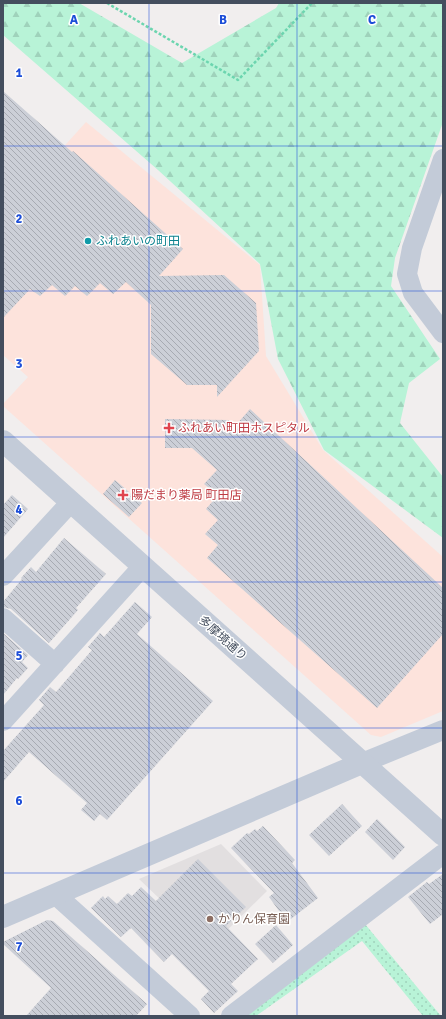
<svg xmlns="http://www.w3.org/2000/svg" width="446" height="1019" font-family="Signika,'Noto Sans JP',sans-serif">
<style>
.education{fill:#e2dfe0}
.medical{fill:#fde3dc}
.grass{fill:url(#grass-dots)}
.forest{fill:url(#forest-firs)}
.building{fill:url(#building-back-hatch)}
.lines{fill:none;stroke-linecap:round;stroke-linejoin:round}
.path{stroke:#6cd5af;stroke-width:2.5;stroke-dasharray:3 2;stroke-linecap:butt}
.minor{stroke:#c3cbd8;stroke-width:20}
.tertiary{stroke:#c3cbd8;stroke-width:22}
.grid{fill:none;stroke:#1d4ed8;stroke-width:1;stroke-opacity:0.55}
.culture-dot{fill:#0f9aa8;stroke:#fff;stroke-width:1.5}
.health-dot{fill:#e0444e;stroke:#fff;stroke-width:1.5}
.education-dot{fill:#8d6e63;stroke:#fff;stroke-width:1.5}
.labels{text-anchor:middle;stroke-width:3;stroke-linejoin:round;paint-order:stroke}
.culture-label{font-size:12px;fill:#0d838f;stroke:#fff;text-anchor:start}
.health-label{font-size:12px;fill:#be3a42;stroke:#fff;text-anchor:start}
.street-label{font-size:12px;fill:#444e5e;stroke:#fff}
.education-label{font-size:12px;fill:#785e54;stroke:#fff;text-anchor:start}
.grid-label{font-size:13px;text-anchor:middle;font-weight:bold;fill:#1d4ed8;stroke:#fff;stroke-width:3;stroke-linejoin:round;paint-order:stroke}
</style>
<defs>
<pattern id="grass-dots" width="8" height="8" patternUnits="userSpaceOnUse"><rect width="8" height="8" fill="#b8f3d7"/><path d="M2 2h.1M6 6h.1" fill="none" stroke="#9fd2bb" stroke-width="1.8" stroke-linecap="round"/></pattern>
<pattern id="forest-firs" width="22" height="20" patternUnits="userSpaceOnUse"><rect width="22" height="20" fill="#b8f3d7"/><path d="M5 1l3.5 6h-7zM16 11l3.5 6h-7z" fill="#9fd2bb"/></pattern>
<pattern id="building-back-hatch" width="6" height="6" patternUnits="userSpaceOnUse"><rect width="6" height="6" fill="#cccfd7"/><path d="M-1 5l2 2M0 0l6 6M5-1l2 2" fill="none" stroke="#a7aab2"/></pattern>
</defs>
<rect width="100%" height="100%" fill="#f1eeee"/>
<path class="education" d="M 221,844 L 267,891 L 210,947 L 139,879 Z"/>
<path class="medical" d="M 86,122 L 260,265 L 266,356 L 323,450 L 443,557 L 443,711 L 381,737 L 371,735 L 3,406 L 3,404 L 28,377 L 3,355 L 3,214 Z"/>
<path class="grass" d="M 365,924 L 441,1016 L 423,1016 L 362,941 L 256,1016 L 244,1016 Z"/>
<path class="forest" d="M 3,3 L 79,3 L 182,63 L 276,8 L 279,3 L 443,3 L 443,122 L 395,258 L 391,286 L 440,359 L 409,383 L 400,423 L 443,477 L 443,538 L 324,450 L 278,359 L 260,264 L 158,170 L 3,35 Z"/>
<path class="building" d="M 3,91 L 72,152 L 73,151 L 183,249 L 159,276 L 224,275 L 256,303 L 259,351 L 217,397 L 217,385 L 187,385 L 151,354 L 151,305 L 126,282 L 113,294 L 100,283 L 87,296 L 75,286 L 65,296 L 52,285 L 40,296 L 30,289 L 3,318 Z
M 250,409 L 443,588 L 443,634 L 377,708 L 207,558 L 218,545 L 205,534 L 218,520 L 206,509 L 218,495 L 204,484 L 217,470 L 192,448 L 165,448 L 165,419 L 229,420 L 229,433 Z
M 115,480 L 142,503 L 129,517 L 103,494 Z
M 12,495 L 28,509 L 3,538 L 3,505 Z
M 64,538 L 106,574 L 76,608 L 78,610 L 49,643 L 11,609 L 3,607 L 3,602 L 22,579 L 21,578 L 31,567 L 36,572 Z
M 135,602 L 152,617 L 137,634 L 213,701 L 107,820 L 100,814 L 94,821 L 81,810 L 87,803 L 29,752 L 3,782 L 3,751 L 44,705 L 39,700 L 50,687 L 56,692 L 92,650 L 88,647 L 100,633 L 104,637 Z
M 3,633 L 28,655 L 22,662 L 28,668 L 18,679 L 17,678 L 3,695 Z
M 342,804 L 362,826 L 329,856 L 309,835 Z
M 377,819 L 405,847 L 393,860 L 365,832 Z
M 263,826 L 295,860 L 292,863 L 318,898 L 287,922 L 269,897 L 274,893 L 231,848 L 247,833 L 249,834 L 255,829 L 257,831 Z
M 198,859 L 246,907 L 226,926 L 258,959 L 231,984 L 238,991 L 214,1013 L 201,999 L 209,991 L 172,954 L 164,962 L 131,928 L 121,937 L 91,908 L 103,896 L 105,899 L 108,896 L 117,904 L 128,893 L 132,896 L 141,887 L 156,901 Z
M 443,874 L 443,914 L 430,924 L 408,897 L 427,882 L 429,884 Z
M 47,920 L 53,921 L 147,1004 L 136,1016 L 26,1016 L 51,988 L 3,944 L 3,942 Z
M 276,925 L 293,945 L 273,963 L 255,944 Z"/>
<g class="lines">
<path class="path" d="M 107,3 L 238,80 L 312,3"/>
<path class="minor" d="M 443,159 L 412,248 L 407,274 L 413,293 L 443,333
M 3,576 L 71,502
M 3,618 L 55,664
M 3,721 L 143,566
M 362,763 L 443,730
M 56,895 L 190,1016
M 231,1016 L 443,854"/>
<path class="tertiary" d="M 3,441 L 443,835
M 3,917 L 362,763"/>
</g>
<path class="grid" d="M 149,3 L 149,1016M 297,3 L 297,1016M 3,146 L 443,146M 3,291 L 443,291M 3,437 L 443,437M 3,582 L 443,582M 3,728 L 443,728M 3,873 L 443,873"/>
<circle class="culture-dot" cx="88" cy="241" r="4"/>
<g class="health-dot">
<path d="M167 422h4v4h4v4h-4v4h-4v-4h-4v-4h4z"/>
<path d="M121 489h4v4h4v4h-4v4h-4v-4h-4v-4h4z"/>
</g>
<circle class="education-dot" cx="210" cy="919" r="4"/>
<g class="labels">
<g class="culture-label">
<text x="96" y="245">ふれあいの町田</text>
</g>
<g class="health-label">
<text x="178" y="432">ふれあい町田ホスピタル</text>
<text x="131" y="499">陽だまり薬局 町田店</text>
</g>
<g class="street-label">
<text transform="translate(223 638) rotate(42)" y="4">多摩境通り</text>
</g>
<g class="education-label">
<text x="218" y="923">かりん保育園</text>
</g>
</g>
<g class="grid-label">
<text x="74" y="24">A</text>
<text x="223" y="24">B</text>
<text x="372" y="24">C</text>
<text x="19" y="77">1</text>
<text x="19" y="223">2</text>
<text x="19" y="368">3</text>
<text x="19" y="514">4</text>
<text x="19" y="660">5</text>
<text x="19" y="805">6</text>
<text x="19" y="951">7</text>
</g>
<rect width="446" height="1019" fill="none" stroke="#444e5e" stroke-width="8"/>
</svg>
